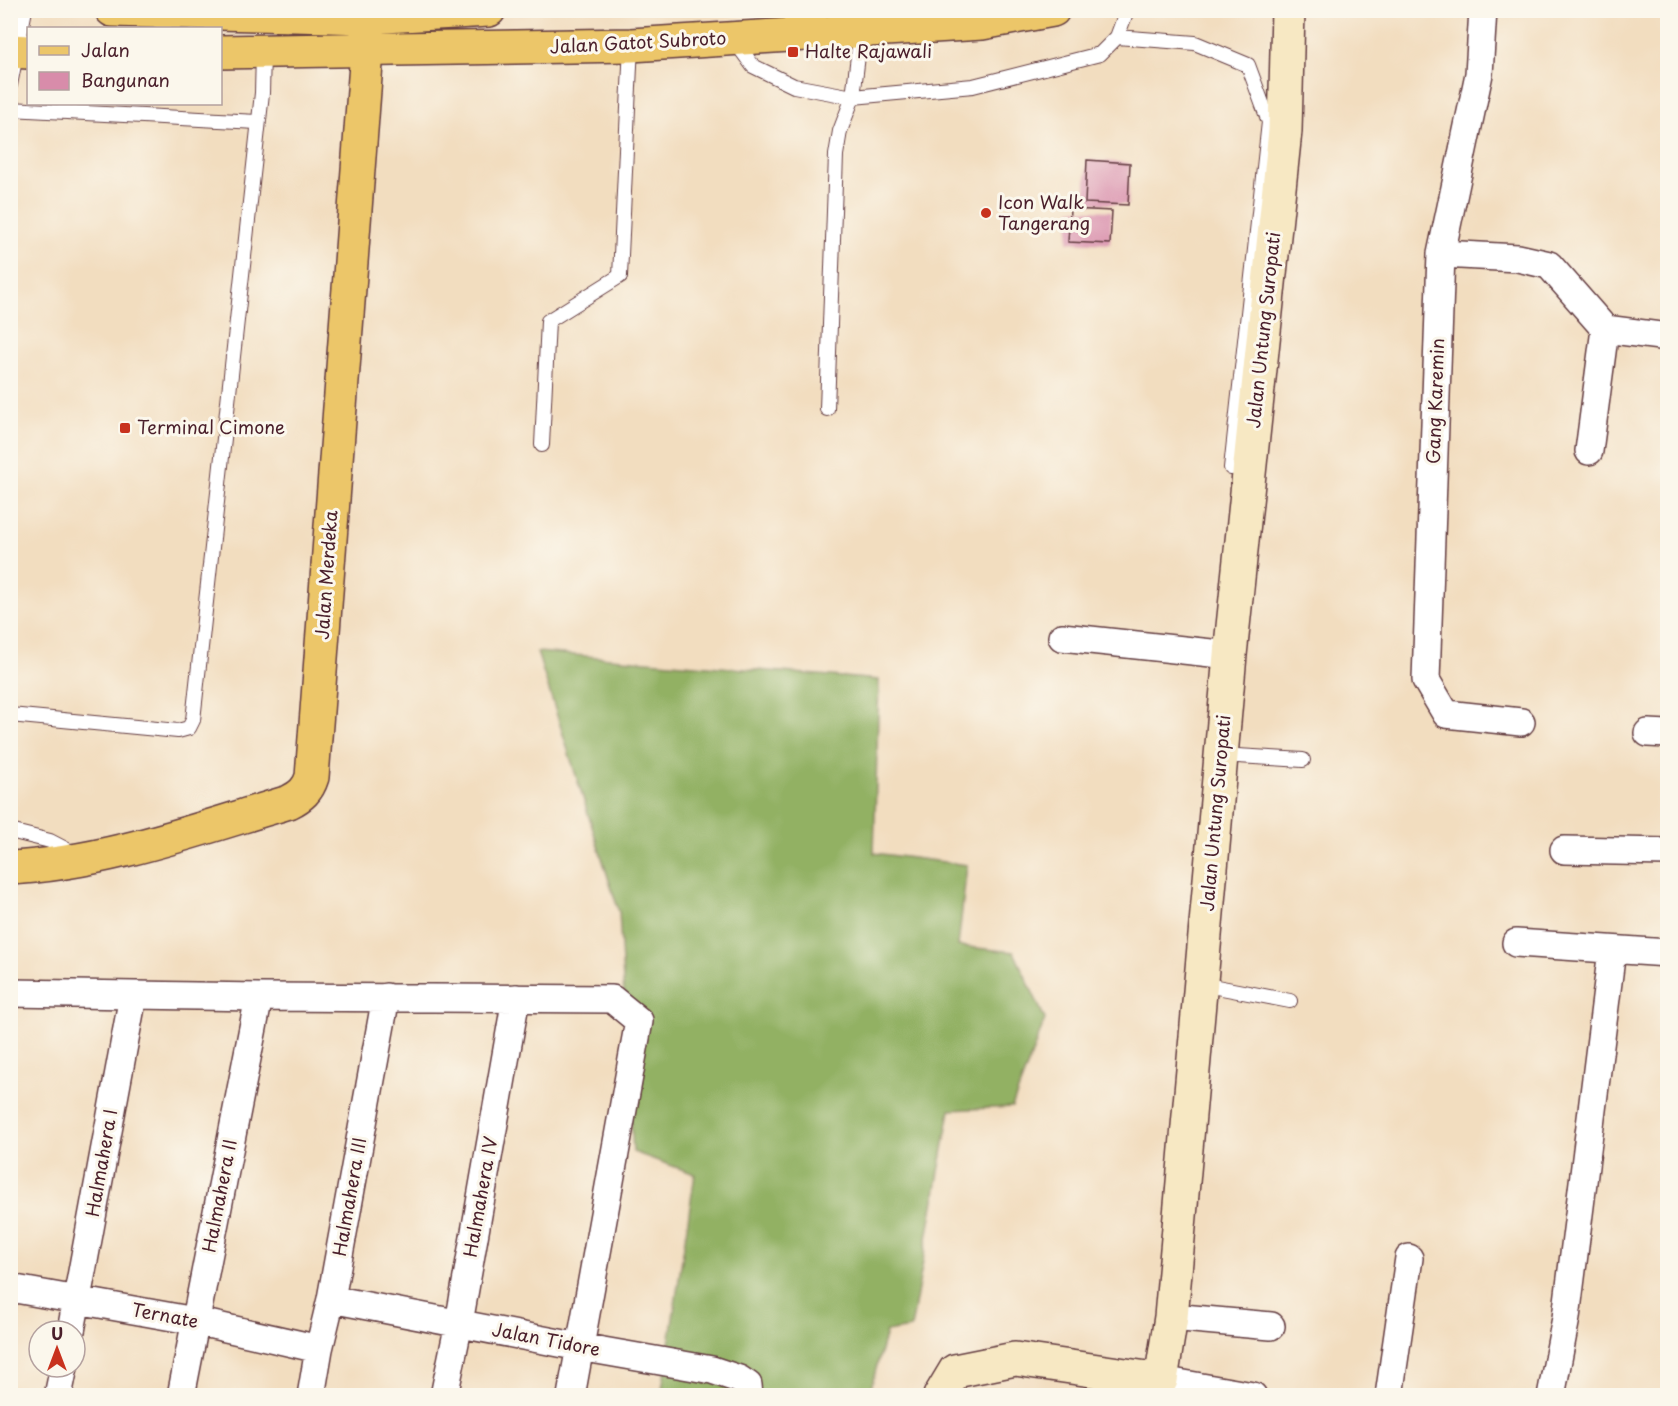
<svg xmlns="http://www.w3.org/2000/svg" width="1678" height="1406" font-family="'Playpen Sans',sans-serif">
<style>
.forest{fill:#92b163;stroke:#6e6847;stroke-width:1.5}
.building{fill:#d88caa}
.lines{fill:none;stroke-linecap:round;stroke-linejoin:round}
.lane-casing{stroke:#633c41;stroke-width:16}
.street-casing{stroke:#633c41;stroke-width:30}
.secondary-casing{stroke:#633c41;stroke-width:36}
.primary-casing{stroke:#633c41;stroke-width:36}
.highway-casing{stroke:#633c41;stroke-width:36}
.lane{stroke:#fff;stroke-width:14}
.street{stroke:#fff;stroke-width:27}
.secondary{stroke:#f7e8c3;stroke-width:33}
.primary{stroke:#ecc669;stroke-width:33}
.highway{stroke:#ecc669;stroke-width:33}
.poi-dot{fill:#c8321e;stroke:#fbf7ec;stroke-width:2}
.labels{text-anchor:middle;stroke-width:6;stroke-linejoin:round;paint-order:stroke}
.street-label{font-size:18px;fill:#4a1f2b;stroke:#fbf7ec}
.poi-label{font-size:18px;fill:#4a1f2b;stroke:#fbf7ec;text-anchor:start}
</style>
<rect width="100%" height="100%" fill="#fbf7ec"/>
<filter id="ink" filterUnits="userSpaceOnUse"><feTurbulence type="fractalNoise" baseFrequency=".0167" numOctaves="2"/><feDisplacementMap in="SourceGraphic" scale="12" xChannelSelector="R" yChannelSelector="G"/><feConvolveMatrix kernelMatrix="1 2 1 2 8 2 1 2 1" color-interpolation-filters="sRGB"/></filter>
<filter id="wash" filterUnits="userSpaceOnUse"><feTurbulence type="fractalNoise" baseFrequency=".008" numOctaves="4" result="noise"/><feDisplacementMap in="SourceGraphic" scale="24" xChannelSelector="R" yChannelSelector="G"/><feGaussianBlur stdDeviation="1.35" result="paint"/><feColorMatrix in="noise" values="0 0 0 0 0 0 0 0 0 0 0 0 0 0 0 0 0 1.4 0 .05"/><feComposite in="paint" operator="in"/></filter>
<g filter="url(#wash)">
<rect width="100%" height="100%" fill="#f2ddbf"/>
<path class="forest" d="M 537,652 L 879,680 L 874,853 L 967,865 L 958,946 L 1014,952 L 1045,1019 L 1012,1107 L 950,1110 L 911,1328 L 886,1332 L 869,1395 L 691,1396 L 662,1390 L 695,1174 L 633,1152 L 619,912 Z"/>
<g id="blocks">
<path class="building" d="M 1087,160 L 1130,163 L 1128,205 L 1085,203 Z
M 1070,209 L 1112,211 L 1110,244 L 1068,242 Z"/>
</g>
</g>
<g filter="url(#ink)">
<use href="#blocks" fill-opacity="0" stroke="#633c41" stroke-width="1.5"/>
<g class="lines">
<defs>
<path id="lane" d="M 1117,37 L 1195,43 L 1248,65 L 1269,122 L 1231,468
M 734,40 L 753,66 L 794,86 L 853,97 L 973,86 L 1100,54 L 1117,37 L 1127,10
M 10,85 L 25,10
M 10,109 L 257,122
M 827,409 L 836,155 L 840,131 L 853,97 L 861,31
M 542,445 L 548,321 L 620,276 L 631,45
M 10,715 L 178,731 L 189,728 L 193,720 L 262,93 L 263,52
M 1221,755 L 1303,760
M 10,831 L 50,841 L 75,854
M 1201,984 L 1290,1001"/>
<path id="street" d="M 1483,10 L 1479,74 L 1441,254 L 1426,680 L 1446,714 L 1521,722
M 1441,254 L 1518,258 L 1549,265 L 1605,329 L 1668,337
M 1589,451 L 1605,329
M 1062,637 L 1230,655
M 1648,733 L 1668,734
M 1564,850 L 1668,852
M 1516,943 L 1668,953
M 10,993 L 259,997 L 612,999 L 639,1021 L 571,1396
M 10,1288 L 195,1321 L 319,1349
M 331,1299 L 580,1347 L 712,1370 L 739,1379 L 748,1385 L 749,1396
M 1171,1317 L 1271,1326
M 71,1331 L 133,996
M 1161,1380 L 1253,1396
M 58,1396 L 64,1367
M 181,1396 L 259,997
M 311,1396 L 319,1349 L 331,1299 L 386,997
M 444,1396 L 459,1323 L 516,998
M 1389,1396 L 1409,1258
M 1551,1396 L 1566,1318 L 1612,950"/>
<path id="secondary" d="M 940,1396 L 955,1371 L 1015,1359 L 1161,1380 L 1171,1317 L 1230,655 L 1285,131 L 1288,10"/>
<path id="primary" d="M 10,868 C 106,863 198,829 289,802 C 301,796 308,790 312,777 L 367,51 L 367,21"/>
<path id="highway" d="M 112,10 L 367,17 L 489,10
M 10,51 L 28,52
M 220,52 L 631,45 L 982,23 L 1053,10"/>
</defs>
<use href="#lane" class="lane-casing"/>
<use href="#street" class="street-casing"/>
<use href="#secondary" class="secondary-casing"/>
<use href="#primary" class="primary-casing"/>
<use href="#highway" class="highway-casing"/>
<use href="#lane" class="lane"/>
<use href="#street" class="street"/>
<use href="#secondary" class="secondary"/>
<use href="#primary" class="primary"/>
<use href="#highway" class="highway"/>
</g>
</g>
<g class="poi-dot">
<rect x="787" y="46" width="12" height="12" rx="3"/>
<circle cx="986" cy="213" r="6"/>
<rect x="119" y="422" width="12" height="12" rx="3"/>
</g>
<g class="labels">
<g class="street-label">
<text transform="translate(638 43) rotate(-3)" y="6">Jalan Gatot Subroto</text>
<text transform="translate(1264 330) rotate(-84)" y="6">Jalan Untung Suropati</text>
<text transform="translate(1436 401) rotate(-88)" y="6">Gang Karemin</text>
<text transform="translate(327 575) rotate(-86)" y="6">Jalan Merdeka</text>
<text transform="translate(1216 813) rotate(-85)" y="6">Jalan Untung Suropati</text>
<text transform="translate(102 1163) rotate(-80)" y="6">Halmahera I</text>
<text transform="translate(220 1196) rotate(-79)" y="6">Halmahera II</text>
<text transform="translate(350 1197) rotate(-80)" y="6">Halmahera III</text>
<text transform="translate(481 1197) rotate(-80)" y="6">Halmahera IV</text>
<text transform="translate(165 1316) rotate(11)" y="6">Ternate</text>
<text transform="translate(546 1340) rotate(11)" y="6">Jalan Tidore</text>
</g>
<g class="poi-label">
<text x="805" y="58">Halte Rajawali</text>
<text x="998" y="209">Icon Walk<tspan x="998" dy="21">Tangerang</tspan></text>
<text x="137" y="434">Terminal Cimone</text>
</g>
</g>
<rect width="1678" height="1406" fill="none" stroke="#fbf7ec" stroke-width="36"/>
<rect x="27" y="27" width="195" height="78" fill="#fbf7ec" stroke="#b4a19f" stroke-width="1.5"/>
<rect x="39" y="46" width="30" height="9" fill="#ecc669" stroke="#b4a19f" stroke-width="1.5"/>
<text x="81" y="57" font-size="18" fill="#4a1f2b">Jalan</text>
<rect x="39" y="72" width="30" height="18" fill="#d88caa" stroke="#b4a19f" stroke-width="1.5"/>
<text x="81" y="87" font-size="18" fill="#4a1f2b">Bangunan</text>
<g transform="translate(57 1349)"><circle r="28" fill="#fbf7ec" stroke="#b4a19f" stroke-width="1.5"/>
<path d="M0-4.5L10 22L0 15L-10 22Z" fill="#c8321e"/>
<text y="-9" font-size="16" font-weight="bold" text-anchor="middle" fill="#4a1f2b">U</text>
</g>
</svg>
